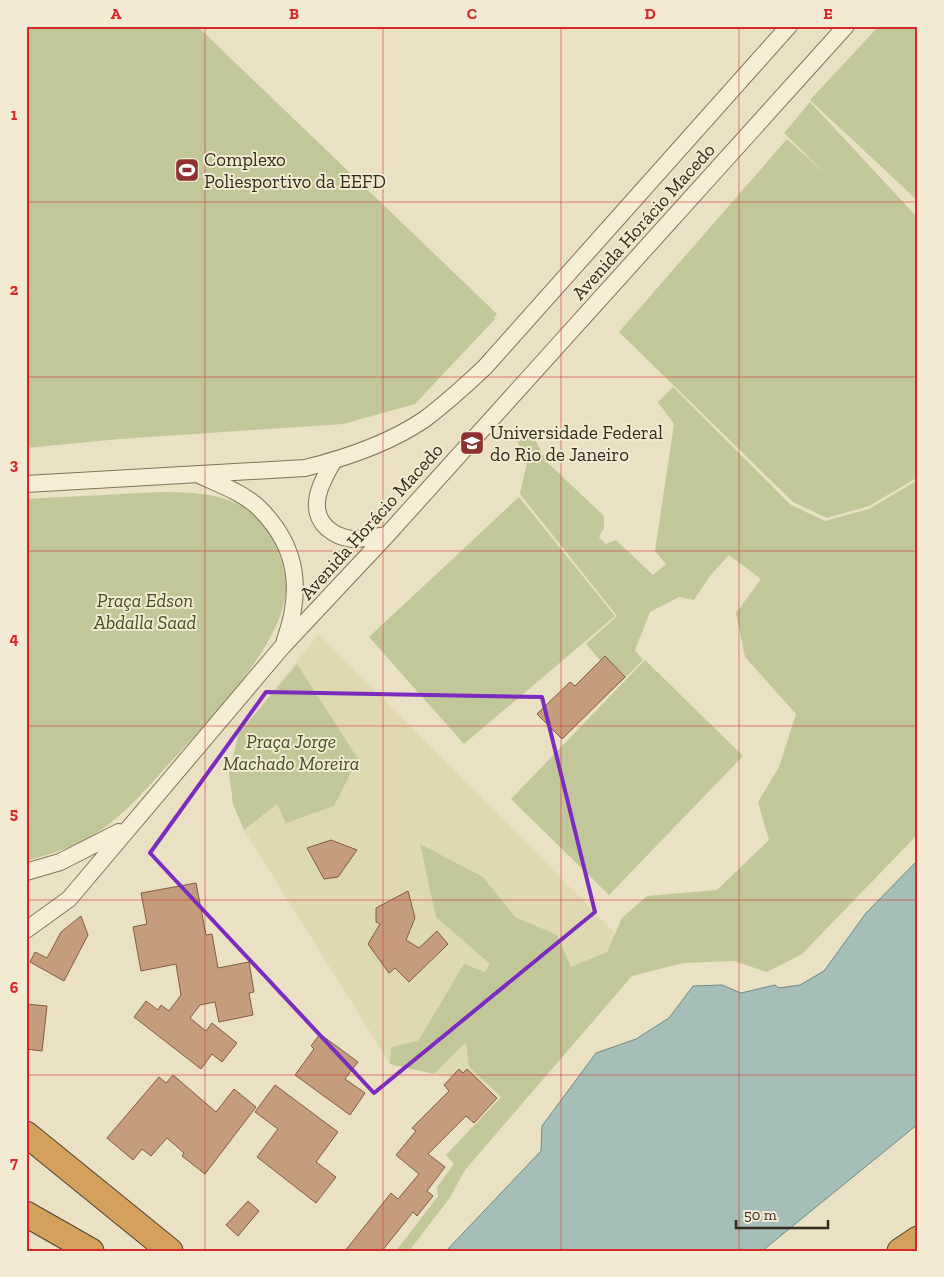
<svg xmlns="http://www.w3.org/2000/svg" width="944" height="1277" font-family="'Zilla Slab',serif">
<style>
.farmland{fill:#dfd9b2}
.green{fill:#c1c798}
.water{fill:#a5beb7;stroke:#6d8b84}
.building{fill:#c59d7c;stroke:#805d43}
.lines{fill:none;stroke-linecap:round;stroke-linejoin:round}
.minor-casing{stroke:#83725c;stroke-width:18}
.highway-casing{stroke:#514030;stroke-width:27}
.minor{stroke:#f6edd6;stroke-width:16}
.highway{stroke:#d3a15b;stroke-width:25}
.marked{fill:none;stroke:#7b2cbf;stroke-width:4;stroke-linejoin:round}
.grid{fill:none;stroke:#d62828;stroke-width:1;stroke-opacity:0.55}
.labels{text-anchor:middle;stroke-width:4;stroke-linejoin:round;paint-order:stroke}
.poi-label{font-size:19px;fill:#342a1e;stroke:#f2ead2;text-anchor:start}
.street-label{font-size:19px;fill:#342a1e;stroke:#f2ead2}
.park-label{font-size:19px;font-style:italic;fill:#444f27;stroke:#f2ead2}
.neatline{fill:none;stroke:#d62828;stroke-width:2}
.grid-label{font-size:16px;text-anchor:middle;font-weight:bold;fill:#d62828}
</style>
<rect width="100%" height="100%" fill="#eae0c4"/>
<path class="farmland" d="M 319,634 L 630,948 L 505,1088 L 390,1064 L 244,830 L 229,772 L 239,733 Z"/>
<path class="green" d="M 26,26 L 197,26 L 497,314 L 494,318 L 495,319 L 415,404 L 343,424 L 120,439 L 26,448 Z
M 879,26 L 918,26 L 918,201 L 810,100 Z
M 810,102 L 918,218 L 918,477 L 869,506 L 827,518 L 793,502 L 619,332 L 787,139 L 827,175 L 784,133 Z
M 673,387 L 791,505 L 825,521 L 869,509 L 918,480 L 918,834 L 802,954 L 767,972 L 734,961 L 683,963 L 632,976 L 465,1170 L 449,1199 L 409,1251 L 396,1251 L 438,1196 L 437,1187 L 454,1164 L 446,1155 L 501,1097 L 469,1067 L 466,1042 L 434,1074 L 390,1064 L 391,1047 L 418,1041 L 464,964 L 485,972 L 490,964 L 436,917 L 420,844 L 483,877 L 515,917 L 557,935 L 571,967 L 607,952 L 622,918 L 647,896 L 717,890 L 769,840 L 758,802 L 779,767 L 796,714 L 745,657 L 736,613 L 761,579 L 729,555 L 710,576 L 694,600 L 679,597 L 650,612 L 635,650 L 643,660 L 620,683 L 586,644 L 617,616 L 520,494 L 527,462 L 517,441 L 532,434 L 547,462 L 604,516 L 604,528 L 599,537 L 606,544 L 616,540 L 653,575 L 666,564 L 655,551 L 674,424 L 658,402 Z
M 160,492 C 204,492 253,495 274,541 C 280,556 287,573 286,589 C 283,644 214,714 178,754 C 150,784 123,819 87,839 C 68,849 47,855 26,861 L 26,499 Z
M 519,497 L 615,616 L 464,744 L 369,637 Z
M 645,660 L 743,756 L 609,895 L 511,799 Z
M 297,664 L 358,759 L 334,806 L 286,823 L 277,804 L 244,830 L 233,804 L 229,772 L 239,733 Z"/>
<path class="water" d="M 918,860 L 918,1124 L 762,1251 L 446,1251 L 541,1151 L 542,1126 L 596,1053 L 636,1039 L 669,1018 L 693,986 L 722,985 L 741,993 L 775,985 L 779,988 L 800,985 L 824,971 L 866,913 Z"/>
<path class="building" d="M 605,656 L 625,677 L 562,739 L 537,714 L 570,682 L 575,686 Z
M 331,840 L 357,850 L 338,877 L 324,879 L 307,848 Z
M 196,883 L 206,935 L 212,934 L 218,968 L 249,962 L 254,992 L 249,993 L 253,1015 L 219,1022 L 215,1002 L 200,1005 L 190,1018 L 206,1031 L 212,1023 L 237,1043 L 222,1062 L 212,1054 L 201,1069 L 134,1017 L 146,1001 L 158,1010 L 161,1005 L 169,1011 L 181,995 L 176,964 L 141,971 L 133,927 L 147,924 L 141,893 Z
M 408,891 L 415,918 L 406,940 L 419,948 L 437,931 L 448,944 L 409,982 L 395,968 L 389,973 L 368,944 L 380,924 L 376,922 L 376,908 Z
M 81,916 L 88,935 L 64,981 L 30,962 L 35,952 L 47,958 L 61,932 Z
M 26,1004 L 47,1006 L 42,1051 L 26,1049 Z
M 320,1034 L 358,1062 L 345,1079 L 365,1093 L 350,1115 L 295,1075 L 314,1049 L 311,1046 Z
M 459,1069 L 463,1073 L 467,1069 L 497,1098 L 474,1123 L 466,1116 L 428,1154 L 445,1167 L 427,1191 L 433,1196 L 417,1216 L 413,1212 L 382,1251 L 345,1251 L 391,1193 L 398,1199 L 419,1174 L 396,1155 L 416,1131 L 412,1128 L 449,1091 L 444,1085 Z
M 173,1075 L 216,1112 L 234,1089 L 256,1107 L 205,1174 L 182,1156 L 184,1153 L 167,1138 L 151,1156 L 142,1149 L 133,1160 L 107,1138 L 159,1077 L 166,1083 Z
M 275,1085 L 338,1132 L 316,1162 L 336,1177 L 316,1203 L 257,1157 L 278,1129 L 255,1112 Z
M 248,1201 L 259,1211 L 238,1236 L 226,1225 Z"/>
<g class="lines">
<defs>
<path id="minor" d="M 334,460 C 322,481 306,508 327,528 C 334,534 342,538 352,539 C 363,539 375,537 387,535
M 201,476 C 221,485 246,494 261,510 C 299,549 302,592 285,640
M 26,484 L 305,468 C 346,458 390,443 425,419 C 446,403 466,385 485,367 L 789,26
M 26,872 L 60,862 L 119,832
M 26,930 L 69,899 L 282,647 L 387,535 L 846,26"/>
<path id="highway" d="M 26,1134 L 170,1251
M 26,1214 L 91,1251
M 900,1251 L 918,1239"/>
</defs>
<use href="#minor" class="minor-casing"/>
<use href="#highway" class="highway-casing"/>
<use href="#minor" class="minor"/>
<use href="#highway" class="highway"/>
</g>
<path class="marked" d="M 266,692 L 542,697 L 595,912 L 374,1093 L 150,853 Z"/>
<path class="grid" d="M 205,26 L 205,1251M 383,26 L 383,1251M 561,26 L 561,1251M 739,26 L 739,1251M 26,202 L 918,202M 26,377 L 918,377M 26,551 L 918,551M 26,726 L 918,726M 26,900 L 918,900M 26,1075 L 918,1075"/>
<defs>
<symbol id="stadium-square" viewBox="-11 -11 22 22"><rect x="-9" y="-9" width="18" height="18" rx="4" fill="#8d3231" stroke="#f2ead2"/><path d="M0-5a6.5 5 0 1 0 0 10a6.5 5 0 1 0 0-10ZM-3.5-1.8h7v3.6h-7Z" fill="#fff"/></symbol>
<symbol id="university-square" viewBox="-11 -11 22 22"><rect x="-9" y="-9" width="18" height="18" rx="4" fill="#8d3231" stroke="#f2ead2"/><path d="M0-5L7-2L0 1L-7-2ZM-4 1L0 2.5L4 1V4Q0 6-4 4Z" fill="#fff"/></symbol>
</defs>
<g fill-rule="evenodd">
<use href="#stadium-square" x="173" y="156" width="28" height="28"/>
<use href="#university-square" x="458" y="429" width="28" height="28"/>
</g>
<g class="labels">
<g class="poi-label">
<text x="204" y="166">Complexo<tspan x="204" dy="22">Poliesportivo da EEFD</tspan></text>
<text x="490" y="439">Universidade Federal<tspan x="490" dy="22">do Rio de Janeiro</tspan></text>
</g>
<g class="street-label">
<text transform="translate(643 221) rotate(-48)" y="7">Avenida Horácio Macedo</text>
<text transform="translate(371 521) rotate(-48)" y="7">Avenida Horácio Macedo</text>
</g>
<g class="park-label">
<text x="145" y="607">Praça Edson<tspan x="145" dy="22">Abdalla Saad</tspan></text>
<text x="291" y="748">Praça Jorge<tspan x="291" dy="22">Machado Moreira</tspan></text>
</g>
</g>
<rect width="944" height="1277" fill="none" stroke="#f2ead2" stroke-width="55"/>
<path d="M736 1220v8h92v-8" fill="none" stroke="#342a1e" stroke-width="2.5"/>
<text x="744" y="1220" font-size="15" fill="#342a1e" stroke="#f2ead2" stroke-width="4" paint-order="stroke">50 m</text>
<rect x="28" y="28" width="888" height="1222" class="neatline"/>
<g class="grid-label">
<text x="116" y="19">A</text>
<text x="294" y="19">B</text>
<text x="472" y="19">C</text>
<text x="650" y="19">D</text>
<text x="828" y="19">E</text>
<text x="14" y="120">1</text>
<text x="14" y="295">2</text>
<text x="14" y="470">3</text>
<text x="14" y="644">4</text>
<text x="14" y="819">5</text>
<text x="14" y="993">6</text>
<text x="14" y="1168">7</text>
</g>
</svg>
